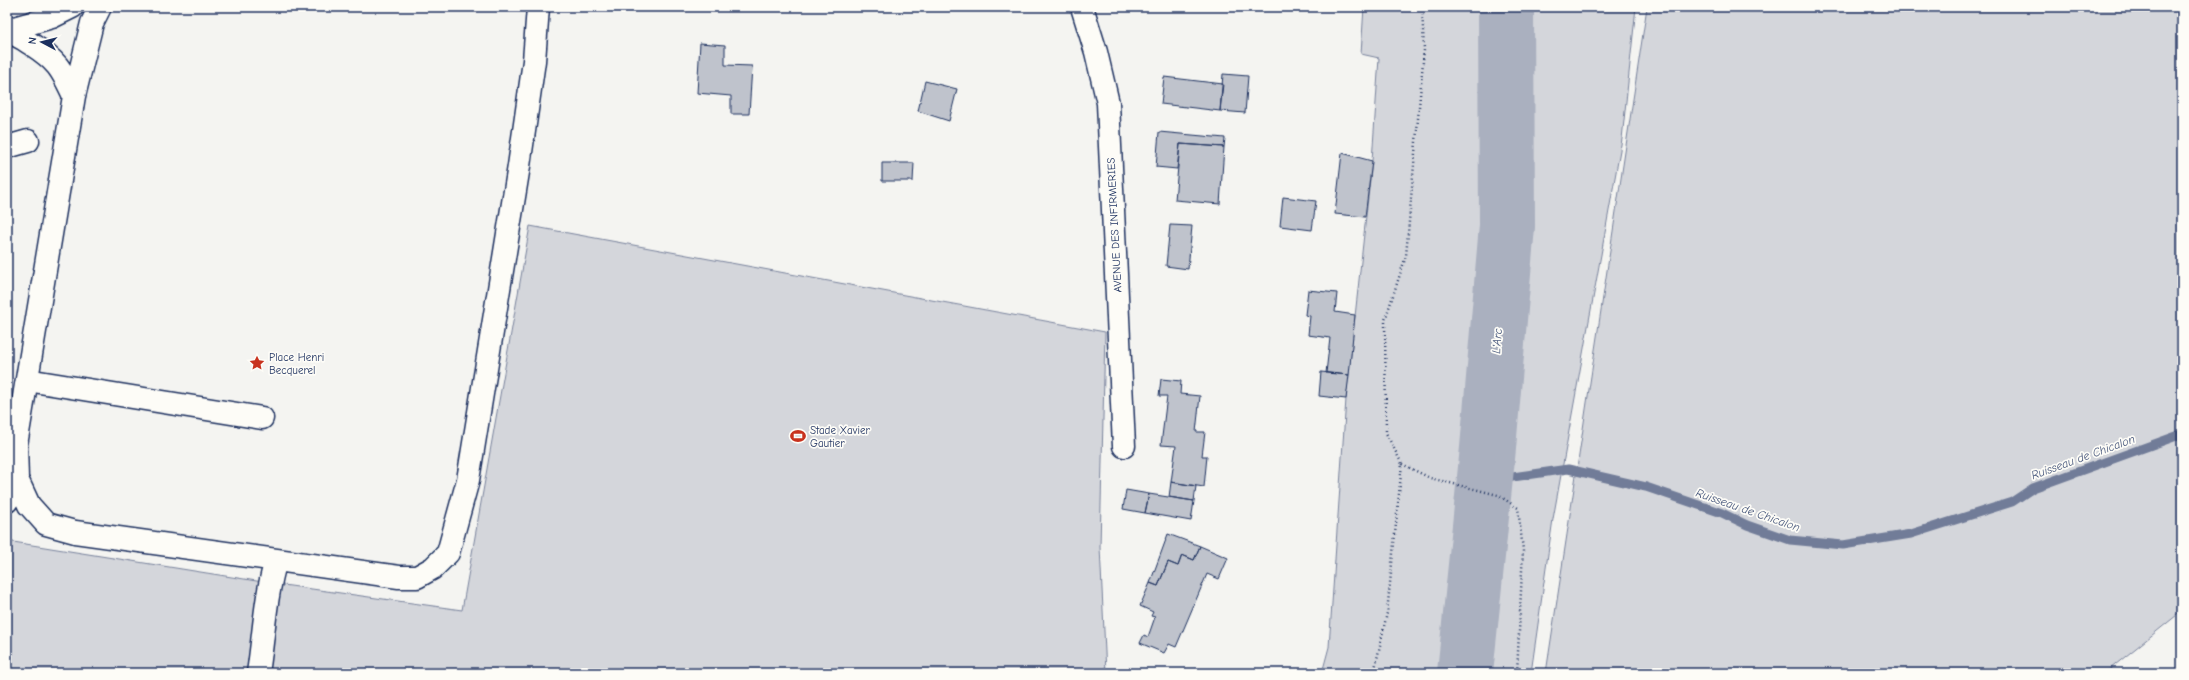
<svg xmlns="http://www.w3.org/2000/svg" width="2189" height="680" font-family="'Comic Neue',sans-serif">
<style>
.green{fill:#d4d6db;stroke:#78829c}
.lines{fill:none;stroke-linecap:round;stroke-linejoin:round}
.stream{stroke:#717c98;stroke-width:9}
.river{stroke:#aab0bf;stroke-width:56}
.building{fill:#bfc3cc;stroke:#1b2f5e}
.minor-casing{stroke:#1b2f5e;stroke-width:25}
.path{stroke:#1b2f5e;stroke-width:2.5;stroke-dasharray:1 3;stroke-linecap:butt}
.minor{stroke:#fdfcf7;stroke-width:22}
.labels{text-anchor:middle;stroke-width:3.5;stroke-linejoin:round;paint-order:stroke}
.street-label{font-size:11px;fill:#1b2f5e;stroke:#fdfcf7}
.poi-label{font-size:11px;fill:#1b2f5e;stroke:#fdfcf7;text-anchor:start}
.water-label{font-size:12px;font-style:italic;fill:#46567b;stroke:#fdfcf7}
</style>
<rect width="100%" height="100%" fill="#f4f4f1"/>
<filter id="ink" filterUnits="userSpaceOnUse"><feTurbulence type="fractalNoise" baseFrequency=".025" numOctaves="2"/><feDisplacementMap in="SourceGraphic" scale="8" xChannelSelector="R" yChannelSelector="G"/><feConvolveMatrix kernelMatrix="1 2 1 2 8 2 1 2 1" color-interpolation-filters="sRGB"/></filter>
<g filter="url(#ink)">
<path class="green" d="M 1364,7 L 1636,7 L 1622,139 L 1553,519 L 1531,673 L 1322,673 L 1329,647 L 1346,399 L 1372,161 L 1379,58 L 1361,54 Z
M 1647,7 L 2182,7 L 2182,611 L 2105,673 L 1546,673 Z
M 530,226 L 1105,332 L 1100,547 L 1106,673 L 7,673 L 7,541 L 269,583 L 462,610 Z"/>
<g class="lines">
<path class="stream" d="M 1485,481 L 1568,469 L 1646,487 L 1722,513 L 1747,525 L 1790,540 L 1843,545 L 1911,534 L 2012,502 L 2033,488 L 2182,434"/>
<path class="river" d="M 1465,673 L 1488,448 L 1507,226 L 1506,7"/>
</g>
<path class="building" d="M 700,43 L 725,45 L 725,65 L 752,66 L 749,114 L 731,114 L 731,96 L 697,93 Z
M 1223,74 L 1248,76 L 1245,113 L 1220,111 Z
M 1164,77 L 1223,84 L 1220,111 L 1161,104 Z
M 925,81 L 957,89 L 949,121 L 918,111 Z
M 1159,132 L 1225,138 L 1224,147 L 1180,144 L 1177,169 L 1156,167 Z
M 1180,144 L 1224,147 L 1220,204 L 1175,200 Z
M 1342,153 L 1372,161 L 1365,217 L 1335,214 Z
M 882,163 L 914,163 L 913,181 L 882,181 Z
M 1283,197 L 1316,201 L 1312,230 L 1280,226 Z
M 1170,225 L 1192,226 L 1188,269 L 1166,266 Z
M 1308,290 L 1337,293 L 1335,312 L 1355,315 L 1349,375 L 1326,373 L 1330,338 L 1308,335 L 1310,316 L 1305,315 Z
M 1321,372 L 1349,375 L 1346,399 L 1319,396 Z
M 1161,379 L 1181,381 L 1180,394 L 1200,396 L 1196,432 L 1205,432 L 1202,456 L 1207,456 L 1204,487 L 1171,482 L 1176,446 L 1161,445 L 1167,396 L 1159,396 Z
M 1171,482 L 1196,486 L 1194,501 L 1169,497 Z
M 1126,490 L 1149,494 L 1145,513 L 1123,509 Z
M 1149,494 L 1194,501 L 1191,521 L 1145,513 Z
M 1168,534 L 1200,546 L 1194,560 L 1182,555 L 1178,566 L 1168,562 L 1158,586 L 1150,583 Z
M 1200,546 L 1228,558 L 1219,579 L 1207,574 L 1176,647 L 1169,644 L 1164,653 L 1140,643 L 1144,635 L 1148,637 L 1155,617 L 1151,616 L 1153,612 L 1140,606 L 1150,583 L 1158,586 L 1168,562 L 1178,566 L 1182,555 L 1194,560 Z"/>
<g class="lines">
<defs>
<path id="minor" d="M 1082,7 L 1096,52 L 1108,103 L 1124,446
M 7,30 L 52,17 L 72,7
M 7,32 C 20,35 21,38 31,44 C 57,61 61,68 74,96 L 16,445 L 17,479 L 29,505 L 46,524 L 75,532 L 399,577 L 417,577 L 433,568 L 448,553 L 468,480 L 519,166 L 534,61 L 538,7
M 74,96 L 92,23 L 100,7
M 7,147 L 28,141
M 27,380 L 262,418
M 7,501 L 17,479
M 258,673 C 264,635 265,597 276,560"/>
</defs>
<use href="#minor" class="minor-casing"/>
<path class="path" d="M 1402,464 L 1430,478 L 1498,495 L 1518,508 L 1523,550 L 1517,673
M 1374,673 L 1387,613 L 1402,464 L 1386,433 L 1385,320 L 1406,256 L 1424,50 L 1422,7"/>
<use href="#minor" class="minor"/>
</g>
</g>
<defs>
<symbol id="sight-bare" viewBox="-9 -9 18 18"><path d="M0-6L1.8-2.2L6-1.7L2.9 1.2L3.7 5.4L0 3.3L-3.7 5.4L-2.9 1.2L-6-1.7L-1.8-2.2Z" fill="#c8321e" stroke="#fdfcf7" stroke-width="2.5" paint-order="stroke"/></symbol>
<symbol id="stadium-bare" viewBox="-9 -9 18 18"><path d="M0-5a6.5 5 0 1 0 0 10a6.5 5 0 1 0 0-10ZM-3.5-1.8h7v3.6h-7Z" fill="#c8321e" stroke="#fdfcf7" stroke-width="2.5" paint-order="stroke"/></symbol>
</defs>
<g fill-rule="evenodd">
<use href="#sight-bare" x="246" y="352" width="22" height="22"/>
<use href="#stadium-bare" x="787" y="425" width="22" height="22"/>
</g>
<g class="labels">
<g class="street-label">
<text transform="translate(1114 225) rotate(-93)" y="4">AVENUE DES INFIRMERIES</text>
</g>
<g class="poi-label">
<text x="269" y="361">Place Henri<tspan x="269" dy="13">Becquerel</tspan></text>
<text x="810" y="434">Stade Xavier<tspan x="810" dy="13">Gautier</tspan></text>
</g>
<g class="water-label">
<text transform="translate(1497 341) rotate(-85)" y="4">L'Arc</text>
<text transform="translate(2083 457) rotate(-20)" y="4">Ruisseau de Chicalon</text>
<text transform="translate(1748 510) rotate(19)" y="4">Ruisseau de Chicalon</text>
</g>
</g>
<rect width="2189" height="680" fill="none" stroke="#fdfcf7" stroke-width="24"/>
<rect x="12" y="12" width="2165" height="656" fill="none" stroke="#1b2f5e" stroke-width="1.5" filter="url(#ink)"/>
<g transform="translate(42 42) rotate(277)" stroke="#fdfcf7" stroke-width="3" paint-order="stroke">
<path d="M0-3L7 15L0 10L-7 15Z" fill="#1b2f5e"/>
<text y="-6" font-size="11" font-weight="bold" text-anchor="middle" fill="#1b2f5e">N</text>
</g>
</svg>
